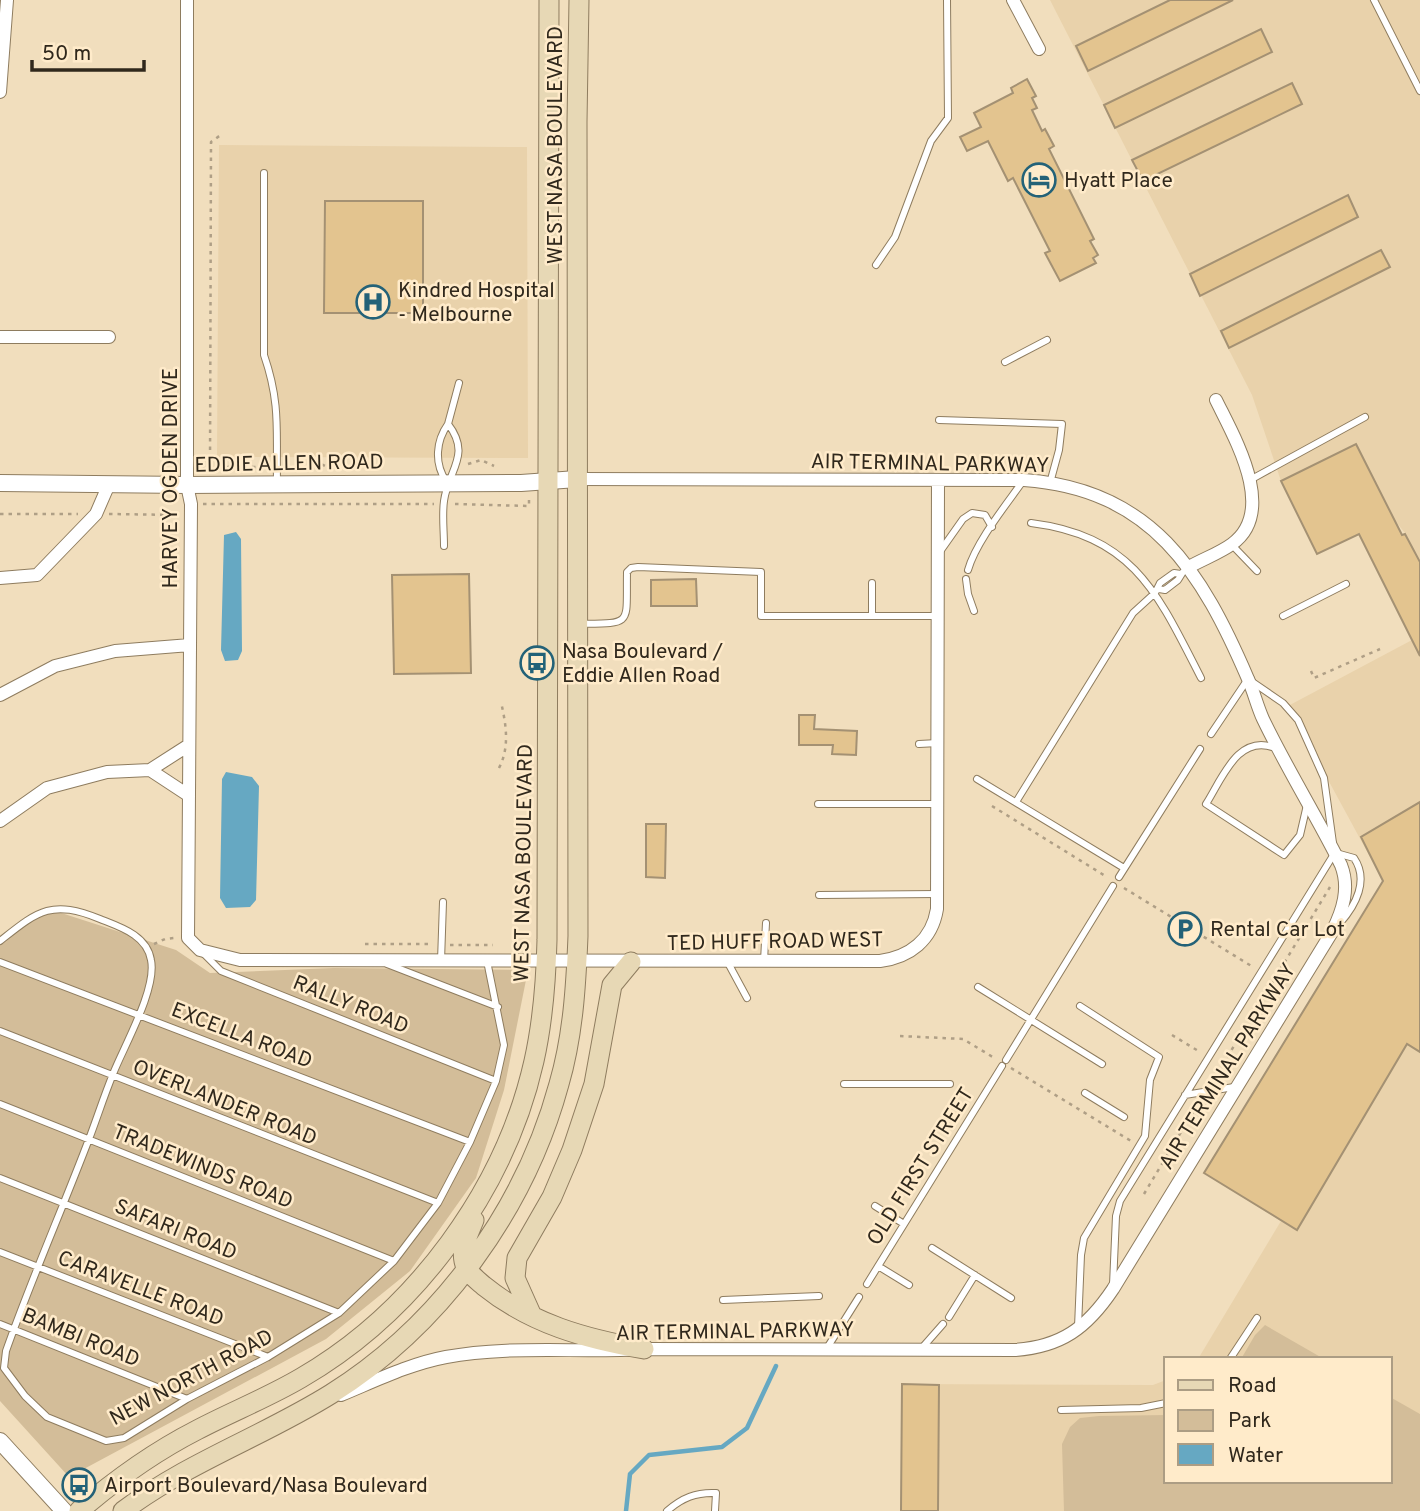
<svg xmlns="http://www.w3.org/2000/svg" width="1420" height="1511" font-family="Overpass,sans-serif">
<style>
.built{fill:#e9d2ab}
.green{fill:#d3bd99}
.water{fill:#66a8c2}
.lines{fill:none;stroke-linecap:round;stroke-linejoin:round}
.stream{stroke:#66a8c2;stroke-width:4.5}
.building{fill:#e3c48f;stroke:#a49173;stroke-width:2}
.service-casing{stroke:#8e7c5f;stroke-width:8}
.minor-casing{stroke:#8e7c5f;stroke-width:14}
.tertiary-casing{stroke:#8e7c5f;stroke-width:18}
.secondary-casing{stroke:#8e7c5f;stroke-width:21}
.path{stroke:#af9f86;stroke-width:2.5;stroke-dasharray:3.5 5;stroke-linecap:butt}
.service{stroke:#fff;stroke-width:6}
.minor{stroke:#fff;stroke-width:12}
.tertiary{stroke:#fff;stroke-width:16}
.secondary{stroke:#e7d8b5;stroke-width:19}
.labels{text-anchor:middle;stroke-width:5;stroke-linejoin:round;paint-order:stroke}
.street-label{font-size:21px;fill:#30281c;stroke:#ffebca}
.poi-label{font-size:21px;fill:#30281c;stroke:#ffebca;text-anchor:start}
</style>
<rect width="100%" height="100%" fill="#f1debd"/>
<path class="built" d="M 1050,0 L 1420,0 L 1420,1511 L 901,1511 L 902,1384 L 1153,1385 L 1166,1380 L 1166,1481 L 1390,1481 L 1390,1359 L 1198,1359 L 1281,1221 L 1204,1173 L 1383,881 L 1288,706 L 1412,640 L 1368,552 L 1405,533 L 1392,517 L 1317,554 L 1281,481 L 1252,395 Z
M 219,145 L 527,147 L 528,458 L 217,457 Z"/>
<path class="green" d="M 52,910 L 176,950 L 210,973 L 334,968 L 528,970 L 504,1090 L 476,1178 L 410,1271 L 326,1339 L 69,1477 L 0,1401 L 0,938 Z
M 1265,1325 L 1324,1359 L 1241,1359 L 1255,1335 Z
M 1390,1397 L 1420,1414 L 1420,1511 L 1064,1511 L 1062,1444 L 1070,1427 L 1080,1418 L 1099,1416 L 1166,1415 L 1166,1481 L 1390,1481 Z"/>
<path class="water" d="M 236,532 L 241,539 L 242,651 L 238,660 L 225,661 L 221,650 L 224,535 Z
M 226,772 L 252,777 L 259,786 L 256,900 L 250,907 L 226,908 L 220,898 L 222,779 Z"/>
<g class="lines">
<path class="stream" d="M 626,1511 L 630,1474 L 649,1455 L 722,1447 L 747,1428 L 776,1366"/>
</g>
<path class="building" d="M 1170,0 L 1233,0 L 1088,71 L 1076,46 Z
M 1261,29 L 1272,52 L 1115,128 L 1104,105 Z
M 1027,79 L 1036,96 L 1032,98 L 1037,108 L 1032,110 L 1042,131 L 1045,129 L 1054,146 L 1049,149 L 1094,239 L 1090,241 L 1098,255 L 1093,258 L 1096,263 L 1060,281 L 1045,253 L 1050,251 L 1013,178 L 1008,181 L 988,141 L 967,151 L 960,137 L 981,127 L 974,113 L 1013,93 L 1011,88 Z
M 1292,83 L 1302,104 L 1143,181 L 1132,160 Z
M 1348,195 L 1358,217 L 1200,296 L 1190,274 Z
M 325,201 L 423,201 L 423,313 L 324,313 Z
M 1381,250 L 1390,267 L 1229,348 L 1221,331 Z
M 1356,444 L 1402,535 L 1405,534 L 1420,562 L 1420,656 L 1359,534 L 1317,554 L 1281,481 Z
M 469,574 L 471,673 L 394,674 L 392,575 Z
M 696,579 L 697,606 L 651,606 L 651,580 Z
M 799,715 L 815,715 L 814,729 L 857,731 L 856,755 L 832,754 L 833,745 L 799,745 Z
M 1420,802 L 1420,1052 L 1407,1044 L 1297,1230 L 1204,1173 L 1383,881 L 1361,837 Z
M 646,824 L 666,824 L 665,878 L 646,877 Z
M 902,1384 L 939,1385 L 938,1511 L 901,1511 Z"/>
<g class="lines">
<defs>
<path id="service" d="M 1374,0 L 1420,91
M 264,173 L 264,355 C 281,404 276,433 277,483
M 876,265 L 895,237 L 931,141 L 948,118 L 947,0
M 1005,362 L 1047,340
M 939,420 L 1062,424 L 1059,450 L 1050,483
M 448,424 L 459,383
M 1250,480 L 1365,417
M 1031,523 C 1134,536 1158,594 1201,678
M 1232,545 L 1257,571
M 444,546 C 444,531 442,515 444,501 C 448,470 472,455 448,424 C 436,441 434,463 446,481
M 939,553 L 963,519 L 972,513 L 985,515 L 992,527
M 968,570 C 976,542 1006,505 1023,481
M 966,579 L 968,594 L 974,611
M 872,583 L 872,616
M 1159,589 L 1165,590 L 1178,580 L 1183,572
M 1283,616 L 1346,584
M 579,624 C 634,623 626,626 627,572 L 631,568 L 638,567 L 761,572 L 761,616 L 938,616
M 1211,734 L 1248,679 L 1283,703 L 1298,720 L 1324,778 L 1333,843
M 919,744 L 938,743
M 1275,748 C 1238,733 1222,779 1206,804 L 1284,855 L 1300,835 L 1307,805
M 977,779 L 1124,868
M 1016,802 L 1133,613 L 1155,593 L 1160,583 L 1174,573 L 1181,574
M 818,804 L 938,804
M 1336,853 L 1354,858 C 1369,880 1356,905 1340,923
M 1119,877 L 1200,749
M 819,895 L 937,894
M 0,941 C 38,911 51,899 100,919 C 120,927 147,935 151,960 C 157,989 124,1046 113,1074 C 104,1096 97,1118 89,1139 C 62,1210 31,1280 6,1351 L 4,1368 L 25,1396 L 47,1417 L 106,1441 L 124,1438 L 187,1399 L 268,1357 L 339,1313 L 394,1261 L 438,1203 L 470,1142 L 496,1081 L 504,1045 L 487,961
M 204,954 L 221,971 L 496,1081
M 441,961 L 443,902
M 727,961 L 747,998
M 764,961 L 766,923
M 0,962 L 470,1142
M 387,964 L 498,1007
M 978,987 L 1102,1064
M 0,1031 L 438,1203
M 1006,1060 L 1113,886
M 844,1084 L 950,1084
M 1085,1093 L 1124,1117
M 1185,1095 L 1234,1087
M 0,1104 L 394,1261
M 0,1178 L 339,1313
M 875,1206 L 904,1224
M 932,1248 L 1011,1298
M 0,1252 L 268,1357
M 878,1266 L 909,1285
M 867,1284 L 1002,1066
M 1113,1285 L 1116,1216 L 1120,1201 L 1334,854
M 723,1300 L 819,1296
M 949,1317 L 975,1275
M 0,1324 L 187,1399
M 1078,1327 L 1081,1255 L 1084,1238 L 1145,1136 L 1150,1080 L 1159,1057 L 1080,1006
M 827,1348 L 859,1297
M 921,1349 L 943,1324
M 1230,1359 L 1257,1318
M 1061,1410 L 1141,1408 L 1166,1403
M 667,1511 C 682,1498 696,1492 716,1493 L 715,1511"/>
<path id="minor" d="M 187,0 L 187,485 L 191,504 L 188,938 L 200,950 L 240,960 L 880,961 C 910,957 932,940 937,909 L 938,480
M 1013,0 L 1039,49
M 0,92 L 7,0
M 0,337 L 109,337
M 1189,567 C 1203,559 1220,553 1232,544 C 1278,511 1234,437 1216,400
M 0,578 L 37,575 L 96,514 L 109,484
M 0,695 L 55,666 L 115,651 L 190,645
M 188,795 L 150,770 L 189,745
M 0,821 L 47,788 L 107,772 L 150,770
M 341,1395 C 375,1381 409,1364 446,1357 C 508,1345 579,1353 644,1349 L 1014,1350 C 1061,1347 1087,1328 1113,1289 L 1332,932 C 1343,910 1350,888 1341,865 C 1316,815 1287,769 1263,719 C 1257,706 1254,692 1248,679 C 1202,572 1152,489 1024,480 L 577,479"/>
<path id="tertiary" d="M 0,483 L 187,485 L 521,483 L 577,479
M 0,1441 L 64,1511"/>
<path id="secondary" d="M 474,1220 C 469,1233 461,1247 464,1261 C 466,1272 476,1279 484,1286 C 531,1324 586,1339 644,1349
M 532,1316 L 515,1278 L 517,1258 L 552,1197 L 572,1150 L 594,1084 L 612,985 L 631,962
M 79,1511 C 115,1480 154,1452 197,1430 C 231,1412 267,1398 301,1378 C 415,1312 505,1190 534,1061 C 543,1021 546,981 547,940 L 549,0
M 123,1511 C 190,1461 262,1437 331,1394 C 441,1325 525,1209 559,1084 C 573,1036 576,986 578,936 L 577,122 L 579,0"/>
</defs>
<use href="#service" class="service-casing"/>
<use href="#minor" class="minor-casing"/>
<use href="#tertiary" class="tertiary-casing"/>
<use href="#secondary" class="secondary-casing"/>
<path class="path" d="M 468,464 L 481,460 L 494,466
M 201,467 L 268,467
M 210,467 L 211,142 L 222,134
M 306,468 L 319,463 L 329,468
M 203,504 L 434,504
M 455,504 L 529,506 L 529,499
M 0,514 L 78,514
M 109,514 L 179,515
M 1311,671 L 1314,678 L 1380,649
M 499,768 C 510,747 506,724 501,702
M 992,806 L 1107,877
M 1124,888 L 1253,967
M 154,944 L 165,939 L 174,938
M 365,944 L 430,944
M 450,945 L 493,945
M 1172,1035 L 1200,1052
M 900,1036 L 963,1039 L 996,1059
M 1011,1068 L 1131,1141
M 1214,1079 L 1330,887
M 1144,1194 L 1199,1102"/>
<use href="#service" class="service"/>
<use href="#minor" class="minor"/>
<use href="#tertiary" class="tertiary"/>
<use href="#secondary" class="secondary"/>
</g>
<defs>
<symbol id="hotel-ring" viewBox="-11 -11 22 22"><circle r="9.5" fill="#ffebca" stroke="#246278" stroke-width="1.5"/><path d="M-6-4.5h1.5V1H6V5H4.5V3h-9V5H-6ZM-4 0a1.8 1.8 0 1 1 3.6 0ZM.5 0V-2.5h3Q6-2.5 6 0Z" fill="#246278"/></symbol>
<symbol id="hospital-ring" viewBox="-11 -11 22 22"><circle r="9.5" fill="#ffebca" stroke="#246278" stroke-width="1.5"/><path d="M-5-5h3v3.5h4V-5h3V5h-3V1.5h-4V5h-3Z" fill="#246278"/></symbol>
<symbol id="bus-ring" viewBox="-11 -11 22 22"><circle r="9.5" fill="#ffebca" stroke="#246278" stroke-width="1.5"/><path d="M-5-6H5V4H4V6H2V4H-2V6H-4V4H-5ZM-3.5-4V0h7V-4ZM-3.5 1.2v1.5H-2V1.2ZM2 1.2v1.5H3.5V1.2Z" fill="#246278"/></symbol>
<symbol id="parking-ring" viewBox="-11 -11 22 22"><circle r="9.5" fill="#ffebca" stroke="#246278" stroke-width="1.5"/><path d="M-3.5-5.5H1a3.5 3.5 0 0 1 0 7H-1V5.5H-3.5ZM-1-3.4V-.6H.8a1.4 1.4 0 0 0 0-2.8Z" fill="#246278"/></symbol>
</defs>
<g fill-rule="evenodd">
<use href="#hotel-ring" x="1020" y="161" width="38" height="38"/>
<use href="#hospital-ring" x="354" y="283" width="38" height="38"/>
<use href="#bus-ring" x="518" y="644" width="38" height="38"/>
<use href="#parking-ring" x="1166" y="910" width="38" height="38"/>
<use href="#bus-ring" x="60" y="1466" width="38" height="38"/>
</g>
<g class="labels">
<g class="street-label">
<text transform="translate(555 145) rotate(-90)" y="7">WEST NASA BOULEVARD</text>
<text transform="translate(289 463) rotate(-1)" y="7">EDDIE ALLEN ROAD</text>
<text transform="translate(930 463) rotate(1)" y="7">AIR TERMINAL PARKWAY</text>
<text transform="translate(170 478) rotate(-90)" y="7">HARVEY OGDEN DRIVE</text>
<text transform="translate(523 863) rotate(-89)" y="7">WEST NASA BOULEVARD</text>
<text transform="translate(775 941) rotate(-1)" y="7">TED HUFF ROAD WEST</text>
<text transform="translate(351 1004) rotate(22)" y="7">RALLY ROAD</text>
<text transform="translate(242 1035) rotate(21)" y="7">EXCELLA ROAD</text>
<text transform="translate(1227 1066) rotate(-58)" y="7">AIR TERMINAL PARKWAY</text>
<text transform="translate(225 1102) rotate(22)" y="7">OVERLANDER ROAD</text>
<text transform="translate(203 1166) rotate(22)" y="7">TRADEWINDS ROAD</text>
<text transform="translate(920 1166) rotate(-58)" y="7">OLD FIRST STREET</text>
<text transform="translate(176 1229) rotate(22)" y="7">SAFARI ROAD</text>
<text transform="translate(141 1288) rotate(21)" y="7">CARAVELLE ROAD</text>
<text transform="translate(735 1331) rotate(-1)" y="7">AIR TERMINAL PARKWAY</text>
<text transform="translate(81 1337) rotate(22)" y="7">BAMBI ROAD</text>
<text transform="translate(191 1377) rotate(-28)" y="7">NEW NORTH ROAD</text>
</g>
<g class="poi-label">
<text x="1064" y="187">Hyatt Place</text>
<text x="398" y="297">Kindred Hospital<tspan x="398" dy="24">- Melbourne</tspan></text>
<text x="562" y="658">Nasa Boulevard /<tspan x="562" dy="24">Eddie Allen Road</tspan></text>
<text x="1210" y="936">Rental Car Lot</text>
<text x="104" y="1492">Airport Boulevard/Nasa Boulevard</text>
</g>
</g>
<rect x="1164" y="1357" width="228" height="126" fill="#ffebca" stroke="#ac9d84" stroke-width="2"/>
<rect x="1178" y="1380" width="35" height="10" fill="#e7d8b5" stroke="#ac9d84" stroke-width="2"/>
<text x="1228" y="1392" font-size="21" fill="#30281c">Road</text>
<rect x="1178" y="1410" width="35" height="21" fill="#d3bd99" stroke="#ac9d84" stroke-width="2"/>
<text x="1228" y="1427" font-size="21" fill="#30281c">Park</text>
<rect x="1178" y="1444" width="35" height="21" fill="#66a8c2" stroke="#ac9d84" stroke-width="2"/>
<text x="1228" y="1462" font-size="21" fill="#30281c">Water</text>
<path d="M32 60v10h112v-10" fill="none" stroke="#30281c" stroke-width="3.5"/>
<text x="42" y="60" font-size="21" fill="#30281c" stroke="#ffebca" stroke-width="5" paint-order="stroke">50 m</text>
</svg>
